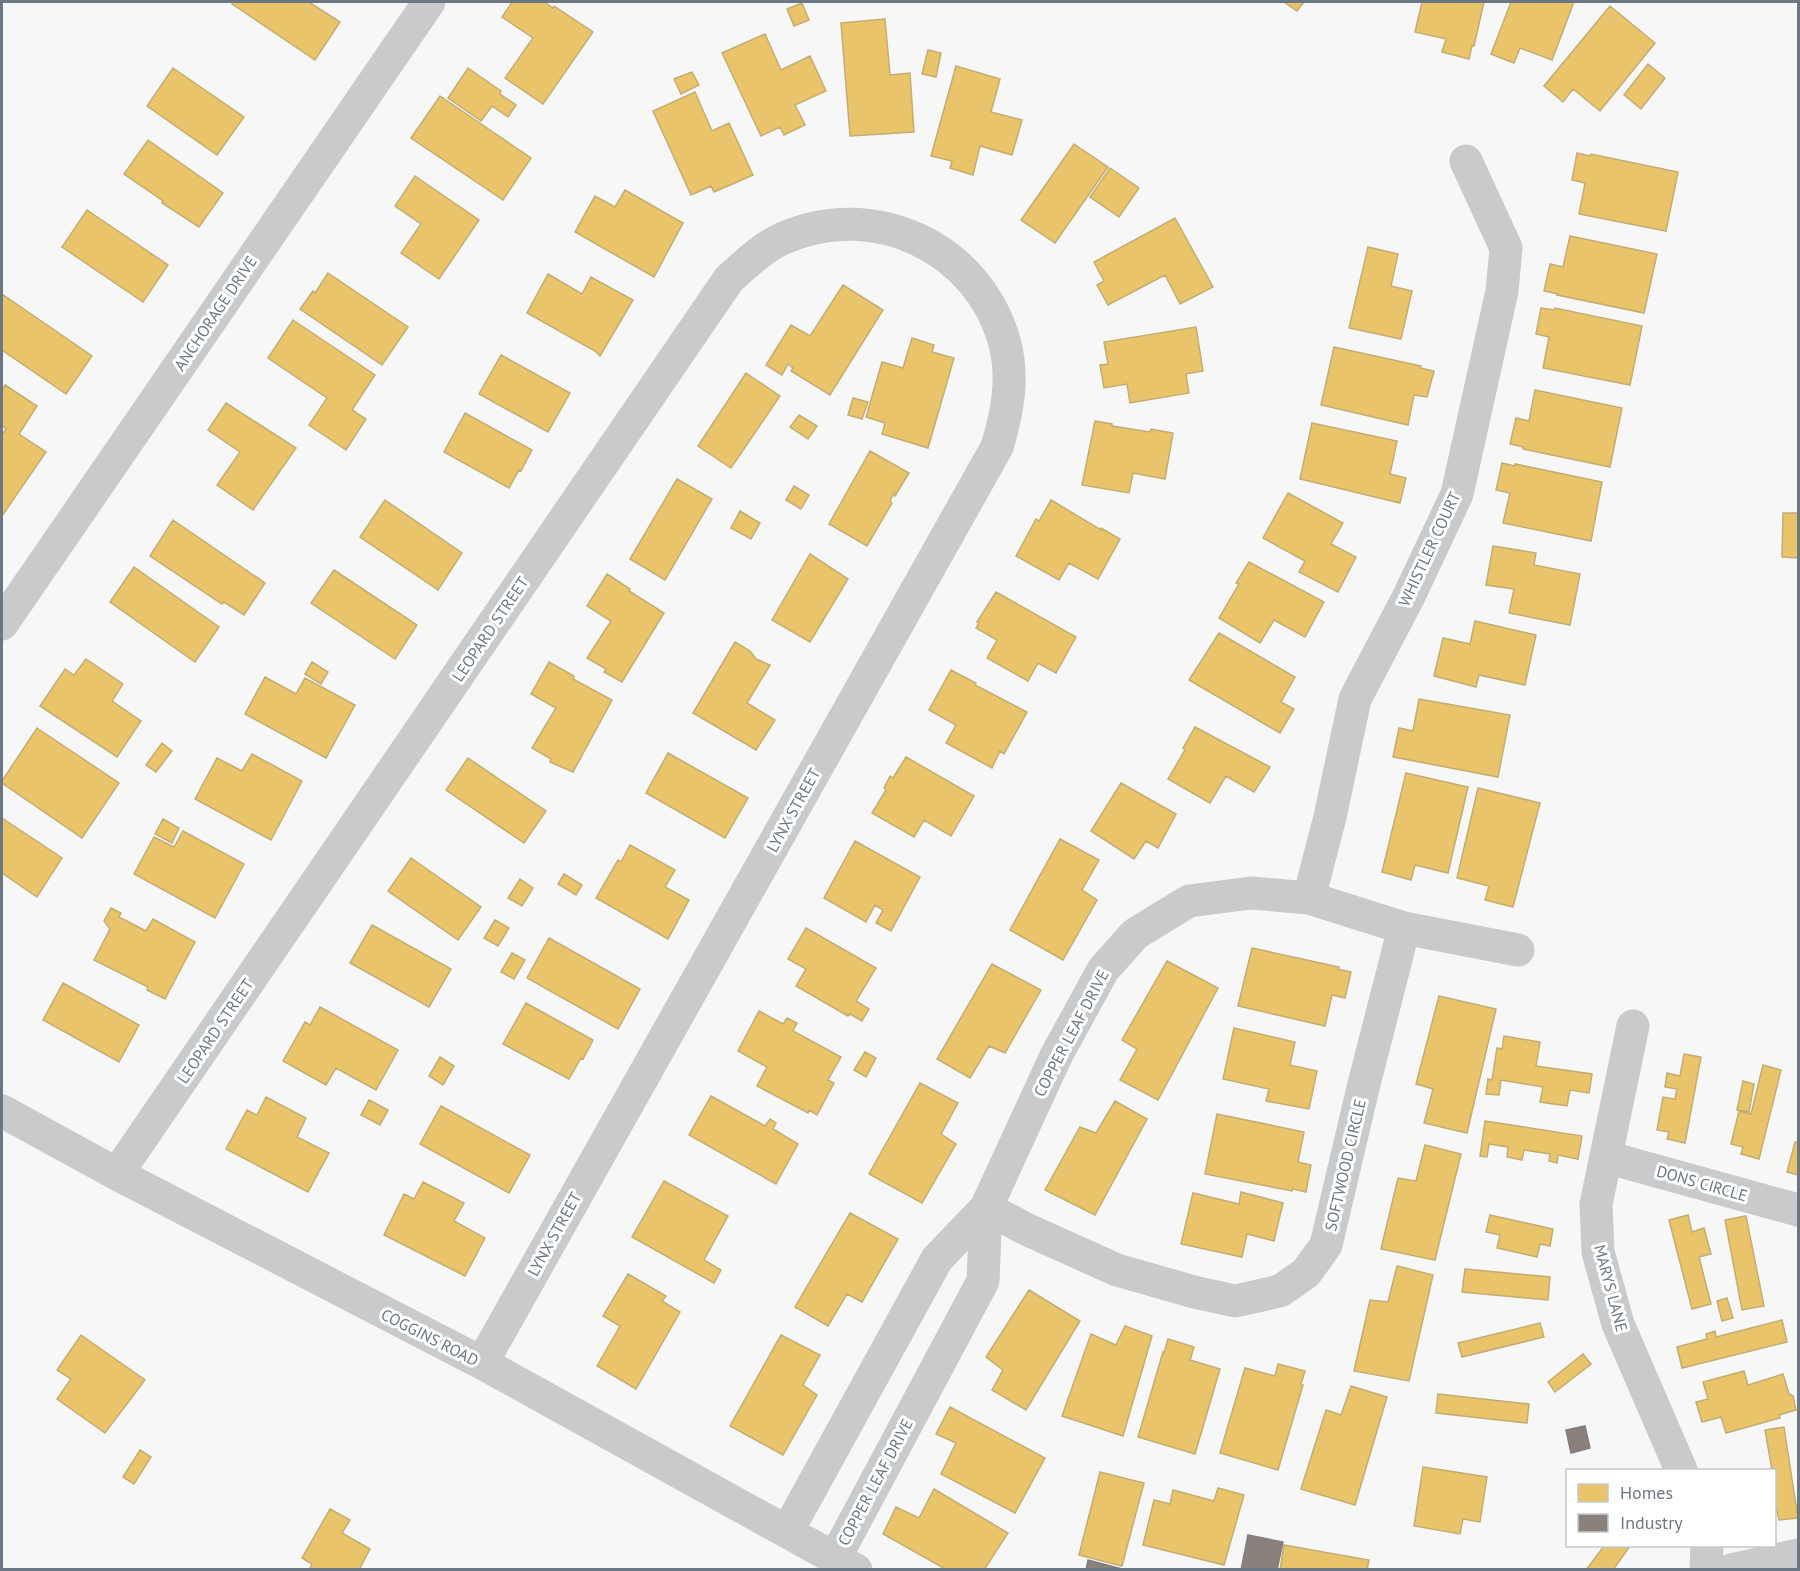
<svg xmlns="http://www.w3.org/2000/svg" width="1800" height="1571" font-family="'PT Sans',sans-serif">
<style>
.homes{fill:#e9c46a;stroke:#c3ad72;stroke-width:1.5}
.industry{fill:#8a817c;stroke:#817e7e;stroke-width:1.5}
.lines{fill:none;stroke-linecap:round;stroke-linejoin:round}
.minor{stroke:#c8cacb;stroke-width:33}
.labels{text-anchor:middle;stroke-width:6;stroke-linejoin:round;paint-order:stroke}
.street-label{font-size:16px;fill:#6b7883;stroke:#fff}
</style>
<rect width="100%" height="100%" fill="#f7f7f7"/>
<path class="homes" d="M 233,2 L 309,2 L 340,22 L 315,60 L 232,4 Z
M 512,2 L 544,2 L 553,8 L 554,6 L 593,32 L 543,104 L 505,78 L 533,38 L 502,17 Z
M 1284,2 L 1304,2 L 1297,11 Z
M 1422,2 L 1484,2 L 1474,46 L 1472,46 L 1469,59 L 1442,52 L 1446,39 L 1415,32 Z
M 1511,2 L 1574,2 L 1552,60 L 1520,48 L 1514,63 L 1491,54 Z
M 802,3 L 809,20 L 794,26 L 787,9 Z
M 1610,6 L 1655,43 L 1600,111 L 1573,89 L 1563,102 L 1544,86 Z
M 885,19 L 890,75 L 910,73 L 914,132 L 850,136 L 841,23 Z
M 765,34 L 781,70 L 810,56 L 826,91 L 795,105 L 805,125 L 784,135 L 780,127 L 761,136 L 722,53 Z
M 928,50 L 941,53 L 936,77 L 922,74 Z
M 1648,64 L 1665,78 L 1641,109 L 1624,95 Z
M 956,66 L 1000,79 L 991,112 L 1022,120 L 1012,155 L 980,146 L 973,175 L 950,168 L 952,161 L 931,156 Z
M 173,68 L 244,117 L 217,155 L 147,106 Z
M 468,68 L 501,91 L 500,94 L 516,105 L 508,117 L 492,106 L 481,121 L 448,98 Z
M 692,72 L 699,85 L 681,94 L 674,79 Z
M 695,92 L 712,131 L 729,123 L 753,175 L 714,192 L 711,186 L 691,195 L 653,111 Z
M 440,96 L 531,158 L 503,200 L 411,138 Z
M 148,140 L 223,193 L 199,227 L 162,203 L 163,201 L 124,174 Z
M 1074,144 L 1108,167 L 1055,243 L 1021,220 Z
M 1577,153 L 1590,156 L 1591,154 L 1678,172 L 1666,231 L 1579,214 L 1585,183 L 1572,180 Z
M 1110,168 L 1139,188 L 1119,217 L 1090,197 Z
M 415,176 L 479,220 L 439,279 L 401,253 L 421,224 L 395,206 Z
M 625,190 L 683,223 L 654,277 L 575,232 L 595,196 L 615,207 Z
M 87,210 L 168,265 L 143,302 L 62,247 Z
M 1175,218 L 1213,287 L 1180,304 L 1165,275 L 1108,305 L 1097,285 L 1104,281 L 1094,262 Z
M 1570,236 L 1657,254 L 1644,313 L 1557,295 L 1558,294 L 1544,291 L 1550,264 L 1563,267 Z
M 1368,247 L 1398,254 L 1391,286 L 1412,291 L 1401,339 L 1349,328 Z
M 328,273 L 408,327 L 382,365 L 300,309 L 313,291 L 315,293 Z
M 548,274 L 582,294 L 591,277 L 633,300 L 600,356 L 595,351 L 527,313 Z
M 843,285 L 883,310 L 830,395 L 791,371 L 793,368 L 788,364 L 782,375 L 766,365 L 791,325 L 810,336 Z
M 2,294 L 92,356 L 66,394 L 2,350 Z
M 1541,308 L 1554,310 L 1555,308 L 1642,326 L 1630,385 L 1543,368 L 1549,337 L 1536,334 Z
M 293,320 L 375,375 L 352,410 L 366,419 L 346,450 L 309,425 L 327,398 L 268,358 Z
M 1196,327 L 1203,371 L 1186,374 L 1189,393 L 1130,403 L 1127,384 L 1104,388 L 1100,365 L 1108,364 L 1104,342 Z
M 912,338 L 934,345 L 932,352 L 954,358 L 928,448 L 882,434 L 885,423 L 866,417 L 882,362 L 903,368 Z
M 1334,347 L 1421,366 L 1420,368 L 1434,371 L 1427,397 L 1414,395 L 1408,425 L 1321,405 Z
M 501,355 L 570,393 L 548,432 L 479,394 Z
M 746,373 L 780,396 L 731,468 L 698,446 Z
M 5,385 L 37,406 L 19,434 L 46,452 L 2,516 L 2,435 L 6,429 L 2,425 L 2,390 Z
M 1535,390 L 1622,408 L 1610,467 L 1523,449 L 1523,447 L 1510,444 L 1516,418 L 1529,421 Z
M 853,398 L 868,402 L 862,419 L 848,415 Z
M 226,403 L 296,448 L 253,510 L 217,485 L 240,452 L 208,430 Z
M 465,413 L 532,450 L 521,471 L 519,470 L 509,488 L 444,452 Z
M 799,415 L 817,426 L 808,439 L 790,427 Z
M 1095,421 L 1112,424 L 1112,426 L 1150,432 L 1151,429 L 1173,433 L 1165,479 L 1133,473 L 1129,493 L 1082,485 Z
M 1312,423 L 1397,441 L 1390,474 L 1406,478 L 1400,503 L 1300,479 Z
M 870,451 L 909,473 L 895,496 L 894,493 L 890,501 L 892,503 L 867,546 L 829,524 Z
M 1502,463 L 1515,466 L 1515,464 L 1602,482 L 1591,541 L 1503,523 L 1510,493 L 1496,490 Z
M 677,479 L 712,499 L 665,580 L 630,559 Z
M 794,486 L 809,495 L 801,509 L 786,500 Z
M 1288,493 L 1343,523 L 1331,544 L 1356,557 L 1338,592 L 1299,572 L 1305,561 L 1263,538 Z
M 385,500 L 462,553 L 438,590 L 360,537 Z
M 1051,500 L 1101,530 L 1101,528 L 1120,539 L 1098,579 L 1069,563 L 1059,580 L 1016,556 L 1036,519 L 1039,521 Z
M 740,511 L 760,523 L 751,539 L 731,528 Z
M 1783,513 L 1798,513 L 1798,558 L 1782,557 Z
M 173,520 L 265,583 L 244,615 L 224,602 L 222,604 L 150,556 Z
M 1493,546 L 1536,553 L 1534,565 L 1580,574 L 1570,625 L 1509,613 L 1514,589 L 1486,585 Z
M 810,554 L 848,579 L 810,642 L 772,620 Z
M 1249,562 L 1324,602 L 1305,637 L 1274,620 L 1260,643 L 1219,618 L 1239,584 L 1236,583 Z
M 134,567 L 219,627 L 195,662 L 110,602 Z
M 334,570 L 417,625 L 395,659 L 311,603 Z
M 607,574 L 630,589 L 629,591 L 664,613 L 622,682 L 604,672 L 606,669 L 587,658 L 611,621 L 587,606 Z
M 996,592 L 1076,637 L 1056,673 L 1038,663 L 1028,681 L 987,658 L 997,640 L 976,628 L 979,623 L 977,622 Z
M 1475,621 L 1536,635 L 1525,685 L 1479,675 L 1476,687 L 1434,676 L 1443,638 L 1470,644 Z
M 1219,633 L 1295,677 L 1281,702 L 1294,709 L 1280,733 L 1189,680 Z
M 735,642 L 750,651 L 756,659 L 770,665 L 747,703 L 775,720 L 756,750 L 693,713 Z
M 86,659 L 123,684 L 112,701 L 141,721 L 117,757 L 40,706 L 65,669 L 74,675 Z
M 312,662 L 328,672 L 321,684 L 305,674 Z
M 549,662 L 574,676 L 573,679 L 612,700 L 573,772 L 550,762 L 551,759 L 532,748 L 556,708 L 531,694 Z
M 951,670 L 976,683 L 975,685 L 1027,712 L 1004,754 L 1000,751 L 992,768 L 946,743 L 956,725 L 929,710 Z
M 265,677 L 296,694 L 305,678 L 355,705 L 326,758 L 245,714 Z
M 1419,699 L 1510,715 L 1498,777 L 1393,757 L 1399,728 L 1413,731 Z
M 1195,727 L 1270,767 L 1254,792 L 1226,776 L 1210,803 L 1168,779 L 1185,750 L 1183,748 Z
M 37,728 L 119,783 L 82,838 L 2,783 L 2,781 Z
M 162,743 L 172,751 L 156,772 L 146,765 Z
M 668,753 L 748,798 L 725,838 L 646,793 Z
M 252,754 L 302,781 L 271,840 L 195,799 L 217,758 L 242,771 Z
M 906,757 L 974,796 L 951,836 L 924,820 L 914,837 L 872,813 L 886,790 L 884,788 L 890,776 L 893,778 Z
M 468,758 L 546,811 L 524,843 L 446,790 Z
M 1406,773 L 1468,787 L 1448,873 L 1415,865 L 1411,880 L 1382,872 Z
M 1121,783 L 1176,814 L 1158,848 L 1146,841 L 1134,859 L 1091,831 Z
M 1478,788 L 1540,803 L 1513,907 L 1485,900 L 1489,886 L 1457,878 Z
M 2,818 L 62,858 L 37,897 L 2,873 Z
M 163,819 L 179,828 L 172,843 L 155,834 Z
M 183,831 L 244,864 L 215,918 L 134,874 L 154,837 L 174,847 Z
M 1060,839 L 1099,860 L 1082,890 L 1097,900 L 1063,960 L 1010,930 Z
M 855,841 L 920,877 L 891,931 L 876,923 L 883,910 L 875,905 L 866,922 L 824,898 Z
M 630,845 L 675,870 L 665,887 L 689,900 L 668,939 L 596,898 L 618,860 L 621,862 Z
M 411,858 L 481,907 L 458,940 L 388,891 Z
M 564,874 L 582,885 L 576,895 L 558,884 Z
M 520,879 L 533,888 L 522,906 L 508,898 Z
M 111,908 L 121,913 L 119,917 L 146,931 L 153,919 L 195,942 L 165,999 L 147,990 L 148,987 L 94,960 L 110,929 L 104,921 Z
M 495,920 L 509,928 L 498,946 L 484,938 Z
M 372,925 L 451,969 L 429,1007 L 350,963 Z
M 806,928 L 876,968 L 856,1001 L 869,1009 L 862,1021 L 850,1014 L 848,1016 L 796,986 L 806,969 L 788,959 Z
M 549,938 L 640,989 L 618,1029 L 527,978 Z
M 1252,948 L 1339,967 L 1338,969 L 1351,972 L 1345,998 L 1332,995 L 1325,1026 L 1238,1006 Z
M 512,953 L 525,960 L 514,979 L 501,972 Z
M 1167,961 L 1218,988 L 1158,1100 L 1120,1080 L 1137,1049 L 1122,1040 Z
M 992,964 L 1041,990 L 1005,1053 L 989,1046 L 970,1078 L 937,1059 Z
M 63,983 L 139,1025 L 119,1062 L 43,1020 Z
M 1439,996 L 1496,1009 L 1467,1133 L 1424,1123 L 1433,1089 L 1416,1084 Z
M 526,1003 L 593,1040 L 583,1059 L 581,1058 L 569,1079 L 503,1044 Z
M 320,1007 L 398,1050 L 376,1090 L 336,1068 L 326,1085 L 283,1061 L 305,1022 L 310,1025 Z
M 759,1011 L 783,1024 L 787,1018 L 797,1023 L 793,1031 L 841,1057 L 828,1080 L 834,1083 L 817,1115 L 809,1110 L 808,1113 L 757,1086 L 767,1067 L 738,1051 Z
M 1234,1028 L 1295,1042 L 1290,1065 L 1317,1071 L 1309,1109 L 1266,1101 L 1269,1089 L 1223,1079 Z
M 1504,1036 L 1540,1042 L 1536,1066 L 1592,1074 L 1589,1093 L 1570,1090 L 1567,1106 L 1540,1102 L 1543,1087 L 1501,1080 L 1499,1095 L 1486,1094 L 1488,1079 L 1492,1080 L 1497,1048 L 1502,1049 Z
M 865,1052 L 876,1058 L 866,1077 L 854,1070 Z
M 1684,1054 L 1701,1057 L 1685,1143 L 1667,1139 L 1669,1132 L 1657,1130 L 1663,1097 L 1675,1099 L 1677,1089 L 1665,1087 L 1667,1073 L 1680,1076 Z
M 440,1057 L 454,1066 L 443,1085 L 429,1076 Z
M 1763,1065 L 1781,1070 L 1759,1159 L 1741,1154 L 1743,1147 L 1731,1144 L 1739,1111 L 1751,1114 Z
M 1743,1081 L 1754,1084 L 1749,1112 L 1737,1110 Z
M 920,1083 L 958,1103 L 941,1134 L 956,1144 L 922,1203 L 869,1174 Z
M 711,1096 L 765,1126 L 770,1119 L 776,1123 L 773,1129 L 798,1144 L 776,1184 L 689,1135 Z
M 266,1097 L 306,1118 L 297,1137 L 329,1153 L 308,1192 L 226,1149 L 247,1110 L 257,1115 Z
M 369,1100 L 388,1110 L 380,1125 L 361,1115 Z
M 1115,1101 L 1147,1119 L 1095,1215 L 1045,1190 L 1080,1127 L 1096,1133 Z
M 441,1106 L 530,1155 L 509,1193 L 420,1144 Z
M 1217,1114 L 1304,1132 L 1298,1162 L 1311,1165 L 1306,1192 L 1293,1189 L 1292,1191 L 1205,1174 Z
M 1485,1121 L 1582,1136 L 1578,1159 L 1558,1155 L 1557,1163 L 1549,1161 L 1550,1154 L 1524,1150 L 1522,1160 L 1507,1157 L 1508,1147 L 1489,1144 L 1487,1157 L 1480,1156 Z
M 1795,1142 L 1798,1142 L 1798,1175 L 1787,1172 Z
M 1425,1145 L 1461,1154 L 1435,1260 L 1381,1249 L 1398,1178 L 1416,1181 Z
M 664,1181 L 728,1216 L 704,1260 L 721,1270 L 714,1283 L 632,1237 Z
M 423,1182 L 464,1203 L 454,1221 L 485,1238 L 465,1276 L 384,1235 L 404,1194 L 414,1199 Z
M 1241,1192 L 1283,1203 L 1274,1241 L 1247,1234 L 1242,1257 L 1181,1244 L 1193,1193 L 1239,1204 Z
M 850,1213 L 898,1239 L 862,1302 L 847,1294 L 828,1326 L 795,1307 Z
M 1490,1215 L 1553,1229 L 1550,1246 L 1540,1244 L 1537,1257 L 1497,1248 L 1500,1235 L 1486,1232 Z
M 1688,1215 L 1692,1232 L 1704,1228 L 1711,1254 L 1699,1257 L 1711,1304 L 1692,1309 L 1669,1220 Z
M 1746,1216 L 1764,1306 L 1742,1310 L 1725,1220 Z
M 1397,1266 L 1433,1275 L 1409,1381 L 1354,1371 L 1370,1300 L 1388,1302 Z
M 1465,1269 L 1550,1277 L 1548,1300 L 1462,1292 Z
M 628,1274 L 666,1296 L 662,1301 L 680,1312 L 636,1389 L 597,1366 L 620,1326 L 603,1316 Z
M 1029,1290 L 1080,1321 L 1026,1410 L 992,1390 L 1003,1370 L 986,1357 Z
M 1727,1298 L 1733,1318 L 1722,1321 L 1717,1301 Z
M 1782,1320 L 1787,1342 L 1682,1368 L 1677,1347 L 1707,1339 L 1706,1334 L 1715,1331 L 1716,1337 Z
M 1540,1323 L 1544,1337 L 1462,1357 L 1458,1343 Z
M 1125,1326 L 1152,1336 L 1123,1436 L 1062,1416 L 1091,1334 L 1116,1345 Z
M 81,1335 L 145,1380 L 105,1433 L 57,1399 L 71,1379 L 57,1370 Z
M 781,1335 L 820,1355 L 803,1385 L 817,1395 L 783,1455 L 730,1426 Z
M 1168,1339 L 1194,1347 L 1190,1360 L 1220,1369 L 1195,1454 L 1138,1437 L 1163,1352 L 1164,1353 Z
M 1583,1354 L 1591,1364 L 1555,1392 L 1548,1382 Z
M 1278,1364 L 1305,1371 L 1301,1384 L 1303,1385 L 1278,1470 L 1220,1453 L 1245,1368 L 1275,1376 Z
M 1744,1371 L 1748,1385 L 1783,1374 L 1789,1394 L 1793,1396 L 1796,1410 L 1779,1415 L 1780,1418 L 1726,1433 L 1721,1417 L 1702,1422 L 1696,1402 L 1708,1399 L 1703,1382 Z
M 1351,1386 L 1387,1397 L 1355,1505 L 1301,1489 L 1326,1410 L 1341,1415 Z
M 1438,1394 L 1529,1404 L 1527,1423 L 1436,1413 Z
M 950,1407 L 1045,1458 L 1015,1513 L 941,1474 L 956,1443 L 936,1434 Z
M 1784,1427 L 1798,1518 L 1779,1520 L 1776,1505 L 1774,1506 L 1774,1470 L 1772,1470 L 1765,1430 Z
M 140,1450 L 151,1457 L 134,1484 L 123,1477 Z
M 1423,1467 L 1487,1477 L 1480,1522 L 1463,1519 L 1460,1534 L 1414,1526 Z
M 1100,1472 L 1144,1483 L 1122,1566 L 1079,1555 Z
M 1218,1488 L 1244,1495 L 1224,1565 L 1143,1545 L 1154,1500 L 1170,1504 L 1173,1490 L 1214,1501 Z
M 934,1489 L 1008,1533 L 984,1570 L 947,1570 L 883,1534 L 896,1507 L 919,1518 Z
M 330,1509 L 350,1520 L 342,1533 L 370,1549 L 359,1570 L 309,1570 L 312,1564 L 302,1558 Z
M 1284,1545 L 1369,1560 L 1367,1570 L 1280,1570 Z
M 1604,1546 L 1630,1546 L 1613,1570 L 1586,1570 Z"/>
<path class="industry" d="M 1585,1426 L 1590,1448 L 1571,1453 L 1566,1430 Z
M 1248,1535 L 1283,1542 L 1277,1570 L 1241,1570 Z
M 1088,1560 L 1122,1569 L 1086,1570 Z"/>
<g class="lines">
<path class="minor" d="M 2,624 L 429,2
M 1309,898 L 1330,817 L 1355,699 L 1409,596 L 1457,494 L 1502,291 L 1506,248 L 1466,161
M 1633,1026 L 1596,1204 L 1598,1252 L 1618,1324 L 1681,1470
M 2,1111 L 117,1174 L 482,1363 L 856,1570
M 1606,1157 L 1798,1210
M 117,1174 L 729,279 C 746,264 763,247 784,238 C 874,198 980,248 1005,344 C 1014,380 1007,413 997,447 L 482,1363
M 986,1208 L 1028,1230 L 1117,1270 L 1194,1292 L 1235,1301 L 1280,1291 L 1306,1273 L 1326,1245 L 1363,1088 L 1404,928
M 787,1532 L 937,1259 L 986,1208 L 1056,1056 L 1103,970 L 1135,934 L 1189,901 L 1251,893 L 1309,898 L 1404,928 L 1518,950
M 835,1558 L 983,1281 L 986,1208
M 1706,1570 L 1707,1546
M 1731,1570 L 1798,1555"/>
</g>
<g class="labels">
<g class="street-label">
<text transform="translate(215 313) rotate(-56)" y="6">ANCHORAGE DRIVE</text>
<text transform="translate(1429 549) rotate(-65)" y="6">WHISTLER COURT</text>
<text transform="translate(490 629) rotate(-56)" y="6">LEOPARD STREET</text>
<text transform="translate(793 810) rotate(-61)" y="6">LYNX STREET</text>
<text transform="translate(215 1031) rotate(-56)" y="6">LEOPARD STREET</text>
<text transform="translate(1071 1033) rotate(-62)" y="6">COPPER LEAF DRIVE</text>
<text transform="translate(1345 1165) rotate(-77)" y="6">SOFTWOOD CIRCLE</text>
<text transform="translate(1702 1183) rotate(16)" y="6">DONS CIRCLE</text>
<text transform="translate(554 1234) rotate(-61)" y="6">LYNX STREET</text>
<text transform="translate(1611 1288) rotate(75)" y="6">MARYS LANE</text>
<text transform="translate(430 1337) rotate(27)" y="6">COGGINS ROAD</text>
<text transform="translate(875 1482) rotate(-62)" y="6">COPPER LEAF DRIVE</text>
</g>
</g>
<rect width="1800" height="1571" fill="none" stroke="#6b7883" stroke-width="6"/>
<rect x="1566" y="1469" width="210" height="78" fill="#ffffff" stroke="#c4c9cd" stroke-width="1.5"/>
<rect x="1578" y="1484" width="30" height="18" fill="#e9c46a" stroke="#c4c9cd" stroke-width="1.5"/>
<text x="1620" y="1499" font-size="18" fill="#6b7883">Homes</text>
<rect x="1578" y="1514" width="30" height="18" fill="#8a817c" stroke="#c4c9cd" stroke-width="1.5"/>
<text x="1620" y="1529" font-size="18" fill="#6b7883">Industry</text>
</svg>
